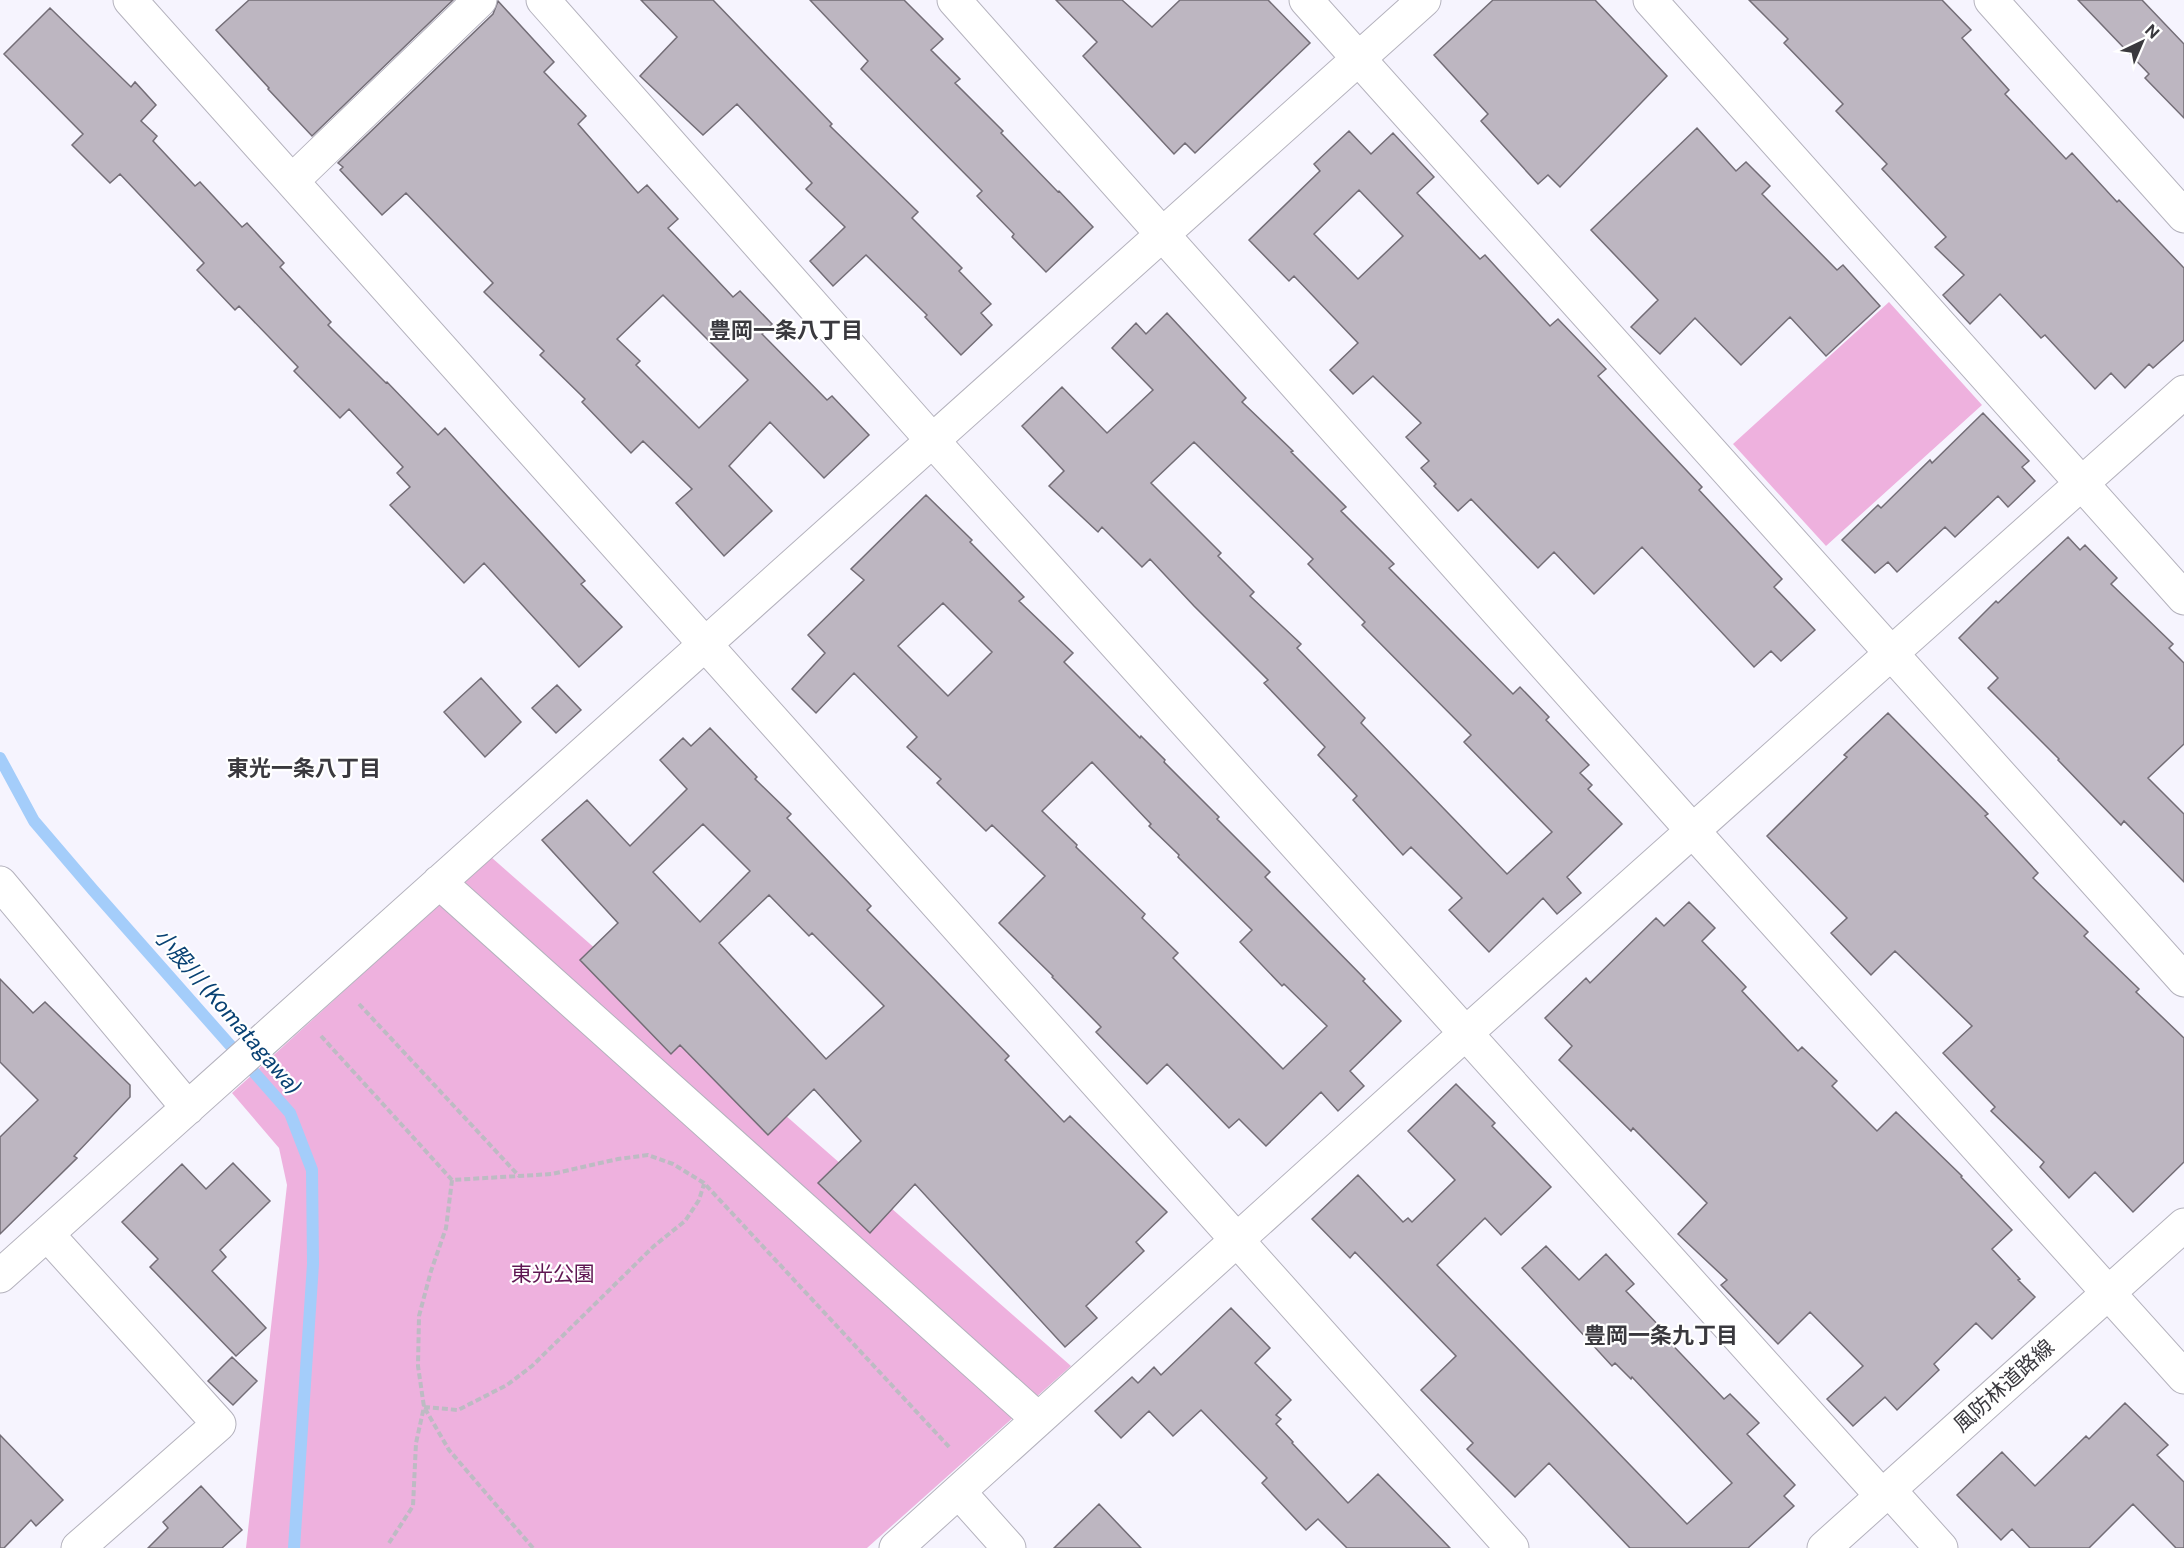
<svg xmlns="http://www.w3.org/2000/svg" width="2184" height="1548" font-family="'Public Sans','Noto Sans JP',sans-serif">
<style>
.green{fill:#eeb1de}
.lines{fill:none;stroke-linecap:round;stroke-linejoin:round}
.stream{stroke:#a4cdfa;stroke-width:12}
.building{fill:#bdb6c1;stroke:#736d76;stroke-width:1.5;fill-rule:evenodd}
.minor-casing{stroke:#b4b2bd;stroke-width:35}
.path{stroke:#bdbbc3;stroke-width:4;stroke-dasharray:6 3;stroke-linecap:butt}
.minor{stroke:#fff;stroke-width:33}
.labels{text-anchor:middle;stroke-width:4.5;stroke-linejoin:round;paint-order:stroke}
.park-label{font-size:21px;fill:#5f1652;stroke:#fff}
.street-label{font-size:21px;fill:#3a393e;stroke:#fff}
.neighbourhood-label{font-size:22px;font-weight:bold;fill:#3a393e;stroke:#fff}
.water-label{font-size:22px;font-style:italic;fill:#084173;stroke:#fff}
</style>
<rect width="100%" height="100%" fill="#f6f4fe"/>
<path class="green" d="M 1889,302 L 1982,405 L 1826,546 L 1733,444 Z
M 491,857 L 1071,1366 L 867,1548 L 246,1548 L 287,1185 L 279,1148 L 232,1093 Z"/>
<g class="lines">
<path class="stream" d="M 0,758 L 34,821 L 93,890 L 290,1113 L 312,1170 L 313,1264 L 294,1548"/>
</g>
<path class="building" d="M 249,0 L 453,0 L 312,136 L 268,89 L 269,88 L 216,30 Z
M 641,0 L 713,0 L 832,124 L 830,126 L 918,212 L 912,218 L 962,268 L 959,271 L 991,304 L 981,313 L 992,325 L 961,355 L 925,317 L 927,315 L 866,255 L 833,286 L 810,261 L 845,227 L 806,189 L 812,183 L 737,104 L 703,135 L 640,76 L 677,37 Z
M 810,0 L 904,0 L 943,39 L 931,50 L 960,79 L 955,83 L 1003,131 L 1001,133 L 1058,192 L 1059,191 L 1093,227 L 1046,272 L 1012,237 L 1014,234 L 977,196 L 982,191 L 861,69 L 868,61 Z
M 1056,0 L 1122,0 L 1152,27 L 1180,0 L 1268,0 L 1310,43 L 1195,153 L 1185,143 L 1174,154 L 1083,56 L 1097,42 Z
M 1493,0 L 1595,0 L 1667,76 L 1560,187 L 1548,175 L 1538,184 L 1481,121 L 1488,114 L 1434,55 Z
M 1749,0 L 1942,0 L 1971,30 L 1962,38 L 2009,90 L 2005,94 L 2066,159 L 2072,153 L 2117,202 L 2119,200 L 2184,268 L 2184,340 L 2153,368 L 2149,364 L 2125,388 L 2111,373 L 2095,389 L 2045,335 L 2041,338 L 2000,294 L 1970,324 L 1943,295 L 1964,275 L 1935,247 L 1946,237 L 1882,169 L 1887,164 L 1836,111 L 1843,104 L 1784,43 L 1788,39 Z
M 2078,0 L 2142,0 L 2184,44 L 2184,118 L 2145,78 L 2149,74 Z
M 498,1 L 554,62 L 544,72 L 586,116 L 578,124 L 638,193 L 647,185 L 678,219 L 668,228 L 733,297 L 740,291 L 772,324 L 762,334 L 827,400 L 832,396 L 869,435 L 824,478 L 770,422 L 729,466 L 772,511 L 724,556 L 676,503 L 692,489 L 643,441 L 631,453 L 582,402 L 585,399 L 540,355 L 544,351 L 484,292 L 493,283 L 406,193 L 382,215 L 340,170 L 343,167 L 338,163 L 493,14 ZM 663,295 L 748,380 L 699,428 L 636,365 L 640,361 L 617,339 Z
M 50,8 L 131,87 L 135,82 L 156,105 L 141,121 L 157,136 L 153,141 L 195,186 L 200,182 L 242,227 L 247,223 L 284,263 L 280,267 L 331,322 L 328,325 L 386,383 L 387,382 L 438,435 L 445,428 L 585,581 L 581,584 L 622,627 L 579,667 L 484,563 L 464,583 L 390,505 L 410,487 L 397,473 L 403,467 L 349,409 L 340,418 L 294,371 L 298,367 L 239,306 L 235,310 L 197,270 L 204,263 L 120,174 L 110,183 L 72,145 L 83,134 L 4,54 Z
M 1697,128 L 1736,171 L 1746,162 L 1770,186 L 1762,194 L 1837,270 L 1843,265 L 1880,306 L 1826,356 L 1790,317 L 1741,365 L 1695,318 L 1660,354 L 1631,327 L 1658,300 L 1591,230 Z
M 1349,131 L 1371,154 L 1393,133 L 1434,177 L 1417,193 L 1480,259 L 1485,255 L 1550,326 L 1558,319 L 1606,369 L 1598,376 L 1702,487 L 1699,490 L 1782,579 L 1774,587 L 1815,630 L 1781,661 L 1771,651 L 1754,667 L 1642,547 L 1594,594 L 1554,552 L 1538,568 L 1471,499 L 1458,511 L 1434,486 L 1436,484 L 1421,468 L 1429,461 L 1406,437 L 1421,423 L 1373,376 L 1353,394 L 1330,370 L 1358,343 L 1294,276 L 1289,281 L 1249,240 L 1320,171 L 1314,164 ZM 1359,190 L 1403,236 L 1358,279 L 1314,234 Z
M 1167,313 L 1246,398 L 1242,402 L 1293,451 L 1291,452 L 1346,507 L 1341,511 L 1394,564 L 1389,568 L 1513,694 L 1520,687 L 1549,717 L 1546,720 L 1589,765 L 1580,773 L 1592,785 L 1588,789 L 1622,824 L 1567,877 L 1581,893 L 1557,914 L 1543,898 L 1489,952 L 1449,910 L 1462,898 L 1411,847 L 1403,855 L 1353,800 L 1357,796 L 1318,755 L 1325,747 L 1264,683 L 1268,680 L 1194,606 L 1150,559 L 1142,567 L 1102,527 L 1098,532 L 1049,486 L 1064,471 L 1022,426 L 1062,387 L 1107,433 L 1153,390 L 1112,348 L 1136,323 L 1146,334 ZM 1194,442 L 1313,559 L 1308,564 L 1365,622 L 1362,625 L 1471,735 L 1464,742 L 1552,832 L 1507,874 L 1361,723 L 1365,718 L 1297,648 L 1301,644 L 1250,596 L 1254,592 L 1218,556 L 1221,553 L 1151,483 Z
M 1983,413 L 2029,461 L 2022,467 L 2035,481 L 2008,507 L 1998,496 L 1955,537 L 1945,527 L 1897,572 L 1888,562 L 1875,573 L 1842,540 L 1878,505 L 1881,508 L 1930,460 L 1932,463 Z
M 926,495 L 972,540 L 970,542 L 1024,597 L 1019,601 L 1073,653 L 1064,662 L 1140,738 L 1141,736 L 1165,760 L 1164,762 L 1219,817 L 1217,819 L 1270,872 L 1265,877 L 1365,979 L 1363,981 L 1401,1021 L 1350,1071 L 1364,1086 L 1338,1111 L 1321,1092 L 1266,1146 L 1239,1119 L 1229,1128 L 1167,1064 L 1147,1084 L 1096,1032 L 1101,1027 L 1052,977 L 1053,976 L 999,923 L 1045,876 L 992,825 L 986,831 L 937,783 L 941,779 L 907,747 L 917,737 L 854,673 L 816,713 L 792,689 L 825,653 L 808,635 L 864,580 L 851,569 ZM 943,603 L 992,652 L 948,696 L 898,646 ZM 1092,762 L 1151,824 L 1149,826 L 1179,855 L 1178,857 L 1252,930 L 1240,942 L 1282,986 L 1284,984 L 1327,1026 L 1283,1069 L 1173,958 L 1178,953 L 1142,918 L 1145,914 L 1076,847 L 1077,845 L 1042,811 Z
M 2068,537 L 2080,550 L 2085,545 L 2117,578 L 2111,584 L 2173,644 L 2169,648 L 2184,663 L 2184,744 L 2148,778 L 2184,814 L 2184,882 L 2124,821 L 2121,825 L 2058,760 L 2059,759 L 1988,688 L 1998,678 L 1959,638 L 1996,601 L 1998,603 Z
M 481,678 L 521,722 L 485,757 L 444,712 Z
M 557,685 L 581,710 L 556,733 L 532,708 Z
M 1888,713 L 1988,814 L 1985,816 L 2038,873 L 2033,878 L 2088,932 L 2084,936 L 2139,989 L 2136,992 L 2184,1038 L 2184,1162 L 2133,1212 L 2095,1172 L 2069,1198 L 2040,1167 L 2044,1162 L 1991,1111 L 1995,1107 L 1943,1053 L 1972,1026 L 1895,951 L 1871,975 L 1831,933 L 1847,918 L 1767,836 L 1847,757 L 1844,755 Z
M 710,728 L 757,777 L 755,779 L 791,814 L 787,818 L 871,906 L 867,910 L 1009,1056 L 1005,1060 L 1064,1122 L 1070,1116 L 1167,1212 L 1136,1242 L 1144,1251 L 1086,1306 L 1097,1318 L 1065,1347 L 915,1184 L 870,1233 L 818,1183 L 861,1141 L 814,1089 L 768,1135 L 680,1045 L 671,1054 L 580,960 L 618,923 L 542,840 L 587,800 L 630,846 L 687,789 L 660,760 L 683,738 L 691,746 ZM 703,824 L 750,871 L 700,922 L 653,872 ZM 769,895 L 809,936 L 812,933 L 884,1006 L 826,1059 L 719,943 Z
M 1689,902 L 1715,928 L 1702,941 L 1746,987 L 1742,991 L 1798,1051 L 1802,1047 L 1837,1081 L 1832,1086 L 1877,1131 L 1896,1112 L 1962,1176 L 1961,1177 L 2012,1230 L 1992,1249 L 2020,1279 L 2018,1280 L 2035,1297 L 1992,1339 L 1976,1323 L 1934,1364 L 1939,1370 L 1897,1410 L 1885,1397 L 1853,1426 L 1827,1399 L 1863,1366 L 1810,1312 L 1778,1344 L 1721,1285 L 1727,1280 L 1678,1234 L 1707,1203 L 1633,1128 L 1631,1131 L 1559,1060 L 1572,1046 L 1545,1018 L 1586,978 L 1590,983 L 1656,918 L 1664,926 Z
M 0,979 L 33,1013 L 45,1002 L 130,1085 L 130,1097 L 74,1156 L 77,1158 L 0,1234 L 0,1137 L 38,1100 L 0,1062 Z
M 1456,1084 L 1495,1123 L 1492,1126 L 1551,1187 L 1501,1235 L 1485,1218 L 1437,1265 L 1687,1524 L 1732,1483 L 1632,1377 L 1631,1379 L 1615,1363 L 1612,1366 L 1522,1268 L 1546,1246 L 1579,1280 L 1606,1254 L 1634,1284 L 1626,1291 L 1663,1330 L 1660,1332 L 1724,1399 L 1730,1394 L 1759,1423 L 1747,1434 L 1795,1485 L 1784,1496 L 1794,1506 L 1748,1548 L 1630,1548 L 1549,1463 L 1515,1497 L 1467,1449 L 1473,1443 L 1421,1390 L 1456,1356 L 1355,1252 L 1350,1258 L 1312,1219 L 1358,1175 L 1403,1222 L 1408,1218 L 1412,1222 L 1455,1180 L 1408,1131 Z
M 233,1163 L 270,1201 L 220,1250 L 226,1257 L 212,1271 L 266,1328 L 236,1356 L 150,1267 L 158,1259 L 122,1222 L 182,1164 L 206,1189 Z
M 1231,1308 L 1270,1348 L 1255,1363 L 1291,1400 L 1276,1415 L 1281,1419 L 1276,1424 L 1293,1442 L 1292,1443 L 1348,1503 L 1378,1474 L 1450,1548 L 1347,1548 L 1318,1519 L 1306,1530 L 1262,1483 L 1267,1478 L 1201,1410 L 1173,1436 L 1149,1411 L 1121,1438 L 1095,1411 L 1132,1377 L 1138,1383 L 1154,1367 L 1161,1375 Z
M 232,1357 L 257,1381 L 233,1405 L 208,1381 Z
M 2125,1403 L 2168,1445 L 2157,1455 L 2184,1482 L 2184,1548 L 2176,1548 L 2133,1504 L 2089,1548 L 2030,1548 L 2012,1529 L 2001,1540 L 1957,1495 L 2002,1452 L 2035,1486 L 2086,1436 L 2089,1439 Z
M 0,1435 L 63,1500 L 36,1526 L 31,1520 L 4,1548 L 0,1548 Z
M 201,1486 L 242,1530 L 222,1548 L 148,1548 L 168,1528 L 163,1522 Z
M 1099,1504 L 1141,1548 L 1054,1548 Z"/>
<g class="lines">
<defs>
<path id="minor" d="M 130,0 L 1512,1548
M 543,0 L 932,440 L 1882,1496
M 954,0 L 1692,830 L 2184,1377
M 1306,0 L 2184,980
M 1650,0 L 2184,598
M 1991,0 L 2184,216
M 292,181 L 480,0
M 439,882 L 1038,1419
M 0,883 L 188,1108
M 47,1234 L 219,1424 L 78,1548
M 0,1276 L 1424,0
M 1889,1490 L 1941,1548
M 959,1492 L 1009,1548
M 896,1548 L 1466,1033 L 2184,392
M 1824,1548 L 2184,1225"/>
</defs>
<use href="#minor" class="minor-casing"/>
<path class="path" d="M 359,1004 L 519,1176
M 321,1036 L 452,1180
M 389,1543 L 413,1506 L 416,1443 L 424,1407 L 458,1410 L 507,1385 L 532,1366 L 654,1246 L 685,1221 L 699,1200 L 704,1184
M 533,1548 L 449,1450 L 424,1407 L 418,1366 L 419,1316 L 431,1271 L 446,1228 L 452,1180 L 552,1174 L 618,1159 L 648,1155 L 673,1164 L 704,1183 L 951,1449"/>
<use href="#minor" class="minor"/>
</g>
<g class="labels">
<g class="park-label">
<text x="553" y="1281">東光公園</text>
</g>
<g class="street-label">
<text transform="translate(2004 1386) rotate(-42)" y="7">風防林道路線</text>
</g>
<g class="neighbourhood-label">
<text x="786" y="338">豊岡一条八丁目</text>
<text x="304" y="776">東光一条八丁目</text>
<text x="1661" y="1343">豊岡一条九丁目</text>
</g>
<g class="water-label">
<text transform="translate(228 1011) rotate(49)" y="8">小股川 (Komatagawa)</text>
</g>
</g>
<g transform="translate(2142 42) rotate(44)" stroke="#ffffff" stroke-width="4.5" paint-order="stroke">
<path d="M0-4.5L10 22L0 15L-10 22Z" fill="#3a393e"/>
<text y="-9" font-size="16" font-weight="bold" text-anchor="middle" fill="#3a393e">N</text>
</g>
</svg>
